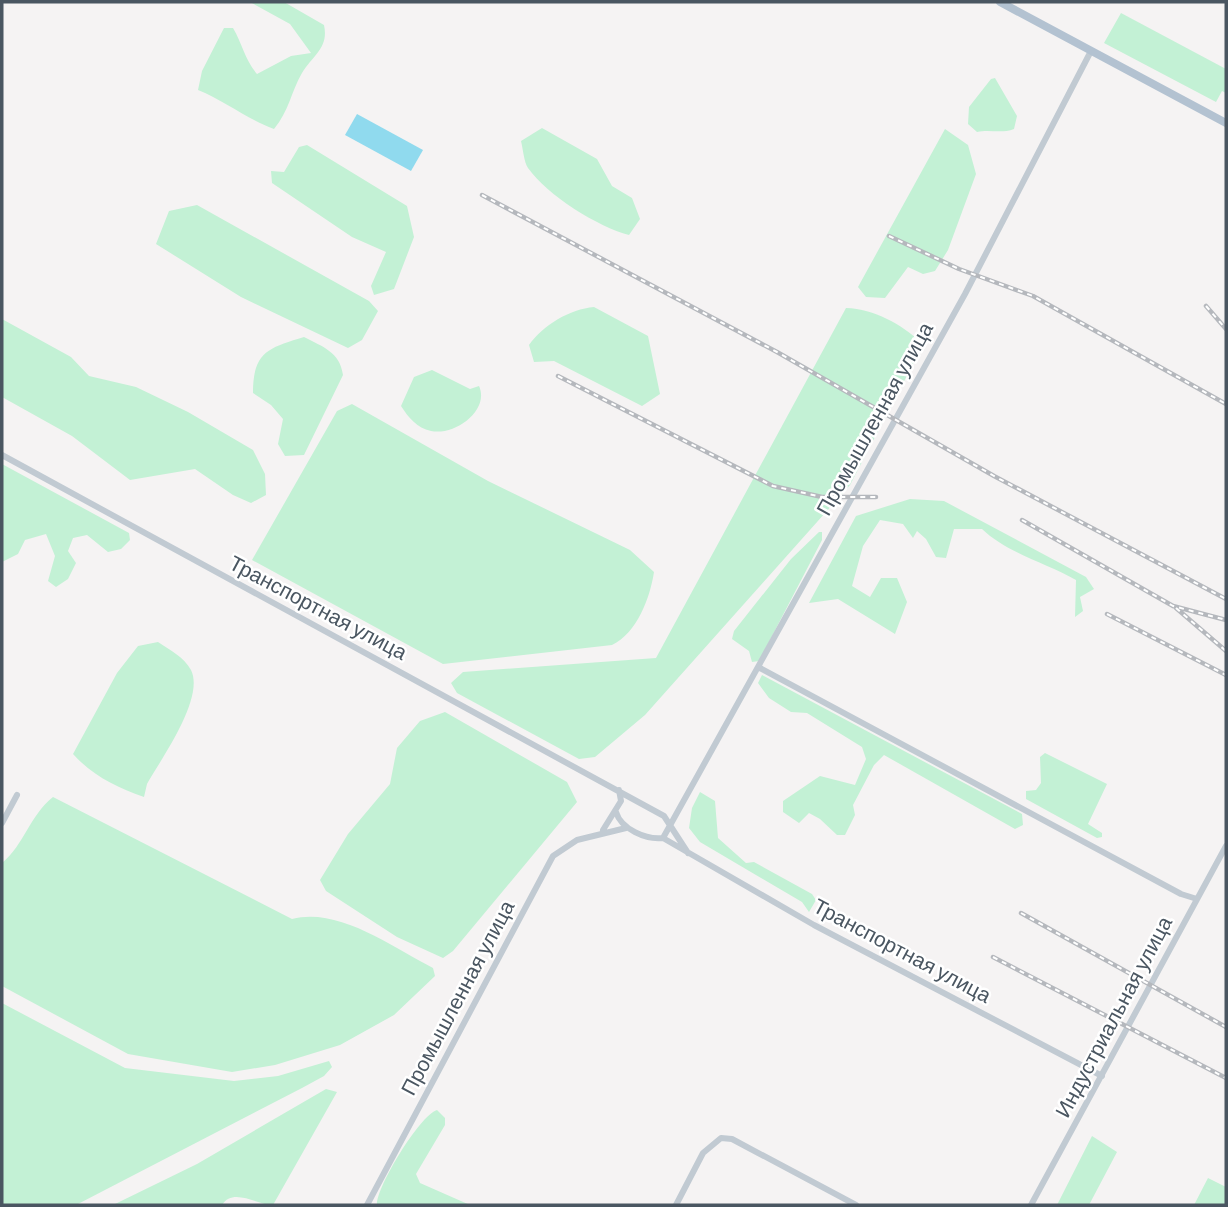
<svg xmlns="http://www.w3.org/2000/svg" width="1228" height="1207" font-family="Barlow,sans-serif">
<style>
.green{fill:#c3f1d5}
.water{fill:#90daee}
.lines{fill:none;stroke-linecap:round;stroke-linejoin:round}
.minor{stroke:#c1cad2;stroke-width:6}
.major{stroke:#b3c2d1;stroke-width:8}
.rail-casing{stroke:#b5b8bd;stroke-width:4.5}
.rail{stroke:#fff;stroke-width:2;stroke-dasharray:5;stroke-linecap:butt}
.labels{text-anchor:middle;stroke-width:5;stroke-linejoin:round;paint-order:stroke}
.street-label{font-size:21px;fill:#4a5661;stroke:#fff}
</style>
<rect width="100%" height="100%" fill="#f5f3f3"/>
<path class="green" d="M 250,2 L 284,2 L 324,25 C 329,48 313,55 302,73 C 291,92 289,111 274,129 C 247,119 225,101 198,90 L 202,71 L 224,28 L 233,28 C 242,43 245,60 257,74 L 291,56 L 311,53 L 290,24 Z
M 1121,13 L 1226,69 L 1226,93 L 1222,91 L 1216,102 L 1104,43 Z
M 995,78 L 1017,116 L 1014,129 C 1001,134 990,129 977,132 L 968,124 L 969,107 L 991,79 Z
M 542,128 L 597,159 L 612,186 L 632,198 L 640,219 L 629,235 C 598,227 547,195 528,168 C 524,162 523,149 521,141 Z
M 945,129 L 968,145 L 976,174 L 948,250 L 935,271 L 923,274 L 908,267 L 885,298 L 866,297 L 858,287 Z
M 307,145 L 407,206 L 414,237 L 394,289 L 374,295 L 371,286 L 386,252 L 352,237 L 272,183 L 271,171 L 284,172 L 299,147 Z
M 197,205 L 369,301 L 378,311 L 362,340 L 348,348 L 241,297 L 156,244 L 169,211 Z
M 594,307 L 648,336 L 660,394 L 642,406 L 554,361 L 534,362 L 529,345 C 543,325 570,309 594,307 Z
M 846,308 C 875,309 900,324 921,342 L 914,362 L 850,485 L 645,715 L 595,757 L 579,759 L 457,693 L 451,683 L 463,672 L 656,658 Z
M 2,319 L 71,357 L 89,376 L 136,387 L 188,412 L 253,450 L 265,474 L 266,495 L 251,503 L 233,495 L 195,469 L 130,480 L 72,436 L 2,397 Z
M 304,337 C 323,347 340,352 343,375 L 304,455 L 285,456 L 278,444 L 283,419 L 271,405 L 253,393 C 253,352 268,348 304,337 Z
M 432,370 L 470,389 L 479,386 C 490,410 455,436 431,431 C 417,428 408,417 401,406 L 414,377 Z
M 352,404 L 488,481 L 630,550 L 654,572 C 650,598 637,633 612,645 L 443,664 L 252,560 L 337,411 Z
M 2,464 L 129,533 L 130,540 L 121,549 L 108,552 L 87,535 L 73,538 L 68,551 L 76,563 L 68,579 L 56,587 L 48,581 L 55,556 L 46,534 L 25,540 L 18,554 L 2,562 Z
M 910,499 L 944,501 L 1086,577 L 1094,589 L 1080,597 L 1083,611 L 1075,617 L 1076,580 C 1046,563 1007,553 982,529 L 954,529 L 946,558 L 936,557 L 926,539 L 917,531 L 913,538 L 903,524 L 880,520 L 863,546 L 852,586 L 870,597 L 881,578 L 897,578 L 907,602 L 895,634 L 838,599 L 809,603 L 856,516 Z
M 819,532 L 822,532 L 822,540 L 759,661 L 752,662 L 749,651 L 732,639 L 734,631 L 791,559 Z
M 158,642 C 170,650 184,657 191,670 C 205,698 161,759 147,784 L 144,797 C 116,787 93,776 73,754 L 117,673 L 138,646 Z
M 762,675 L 1022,814 L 1023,825 L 1015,829 L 884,755 L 874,765 L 853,805 L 855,815 L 845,835 L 837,835 L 820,819 L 809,813 L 799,823 L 783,812 L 783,801 L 820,776 L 855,785 L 866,759 L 862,747 L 807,713 L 791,712 L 769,698 L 758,683 Z
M 445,712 L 567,782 L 577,802 L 453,951 L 443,958 L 397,937 L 326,891 L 320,880 L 348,834 L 390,784 L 397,748 L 420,721 Z
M 1045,753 L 1107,784 L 1088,824 L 1102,833 L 1102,837 L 1097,838 L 1026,799 L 1026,791 L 1036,790 L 1041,783 L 1040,757 Z
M 700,792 L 715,801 L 718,838 L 746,863 L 754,862 L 812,894 L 816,900 L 809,912 L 802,902 L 700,842 L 689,828 L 692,808 Z
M 53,797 L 292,919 C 339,907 392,947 433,968 L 435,976 L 394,1015 L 340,1045 L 275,1065 L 232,1072 L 128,1054 L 2,986 L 2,863 C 24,845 30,815 53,797 Z
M 2,1003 L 125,1068 L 234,1081 L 278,1076 L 329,1061 L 332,1067 L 324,1076 L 302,1088 L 76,1205 L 2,1205 Z
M 326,1089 L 337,1092 L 273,1205 C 257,1205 233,1187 222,1205 L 113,1205 L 197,1164 Z
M 437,1110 L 445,1118 L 445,1125 L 416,1174 L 420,1183 L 470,1205 L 377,1205 C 376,1188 419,1116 437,1110 Z
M 1092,1136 L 1117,1152 L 1089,1205 L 1057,1205 Z
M 1208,1178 L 1226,1187 L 1226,1205 L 1194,1205 Z"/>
<path class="water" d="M 357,114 L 423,150 L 411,171 L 345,135 Z"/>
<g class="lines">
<path class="minor" d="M 2,455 L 664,816 L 688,853
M 760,668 L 1181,894 L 1197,899
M 616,812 C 621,829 646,840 663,838 L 814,925 L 1102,1076
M 2,823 L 17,795
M 603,830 L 621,801 L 619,790
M 663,838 L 965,294 L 1091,51
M 367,1205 L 553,856 L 577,840 L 626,828
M 676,1205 L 703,1153 L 721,1138 L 732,1139 L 856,1205
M 1031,1205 L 1226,846"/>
<path class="major" d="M 1000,2 L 1226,123"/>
<defs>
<path id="rail" d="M 482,195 L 777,352 L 994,476 L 1226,599
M 889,236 L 959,269 L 1033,296 L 1226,404
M 1206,306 L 1226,329
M 558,376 L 773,486 L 822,497 L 876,497
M 1022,520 L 1173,606 L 1226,620
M 1176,608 L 1226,651
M 1107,614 L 1226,675
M 1021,913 L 1226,1027
M 993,957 L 1226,1078"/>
</defs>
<use href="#rail" class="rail-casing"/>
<use href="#rail" class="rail"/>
</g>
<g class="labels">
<g class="street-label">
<text transform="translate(875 419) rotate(-61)" y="7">Промышленная улица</text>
<text transform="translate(318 608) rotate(28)" y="7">Транспортная улица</text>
<text transform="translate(902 951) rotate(28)" y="7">Транспортная улица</text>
<text transform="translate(458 998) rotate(-62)" y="7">Промышленная улица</text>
<text transform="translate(1114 1017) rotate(-62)" y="7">Индустриальная улица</text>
</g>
</g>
<rect width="1228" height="1207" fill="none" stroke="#4a5661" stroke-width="7"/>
</svg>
